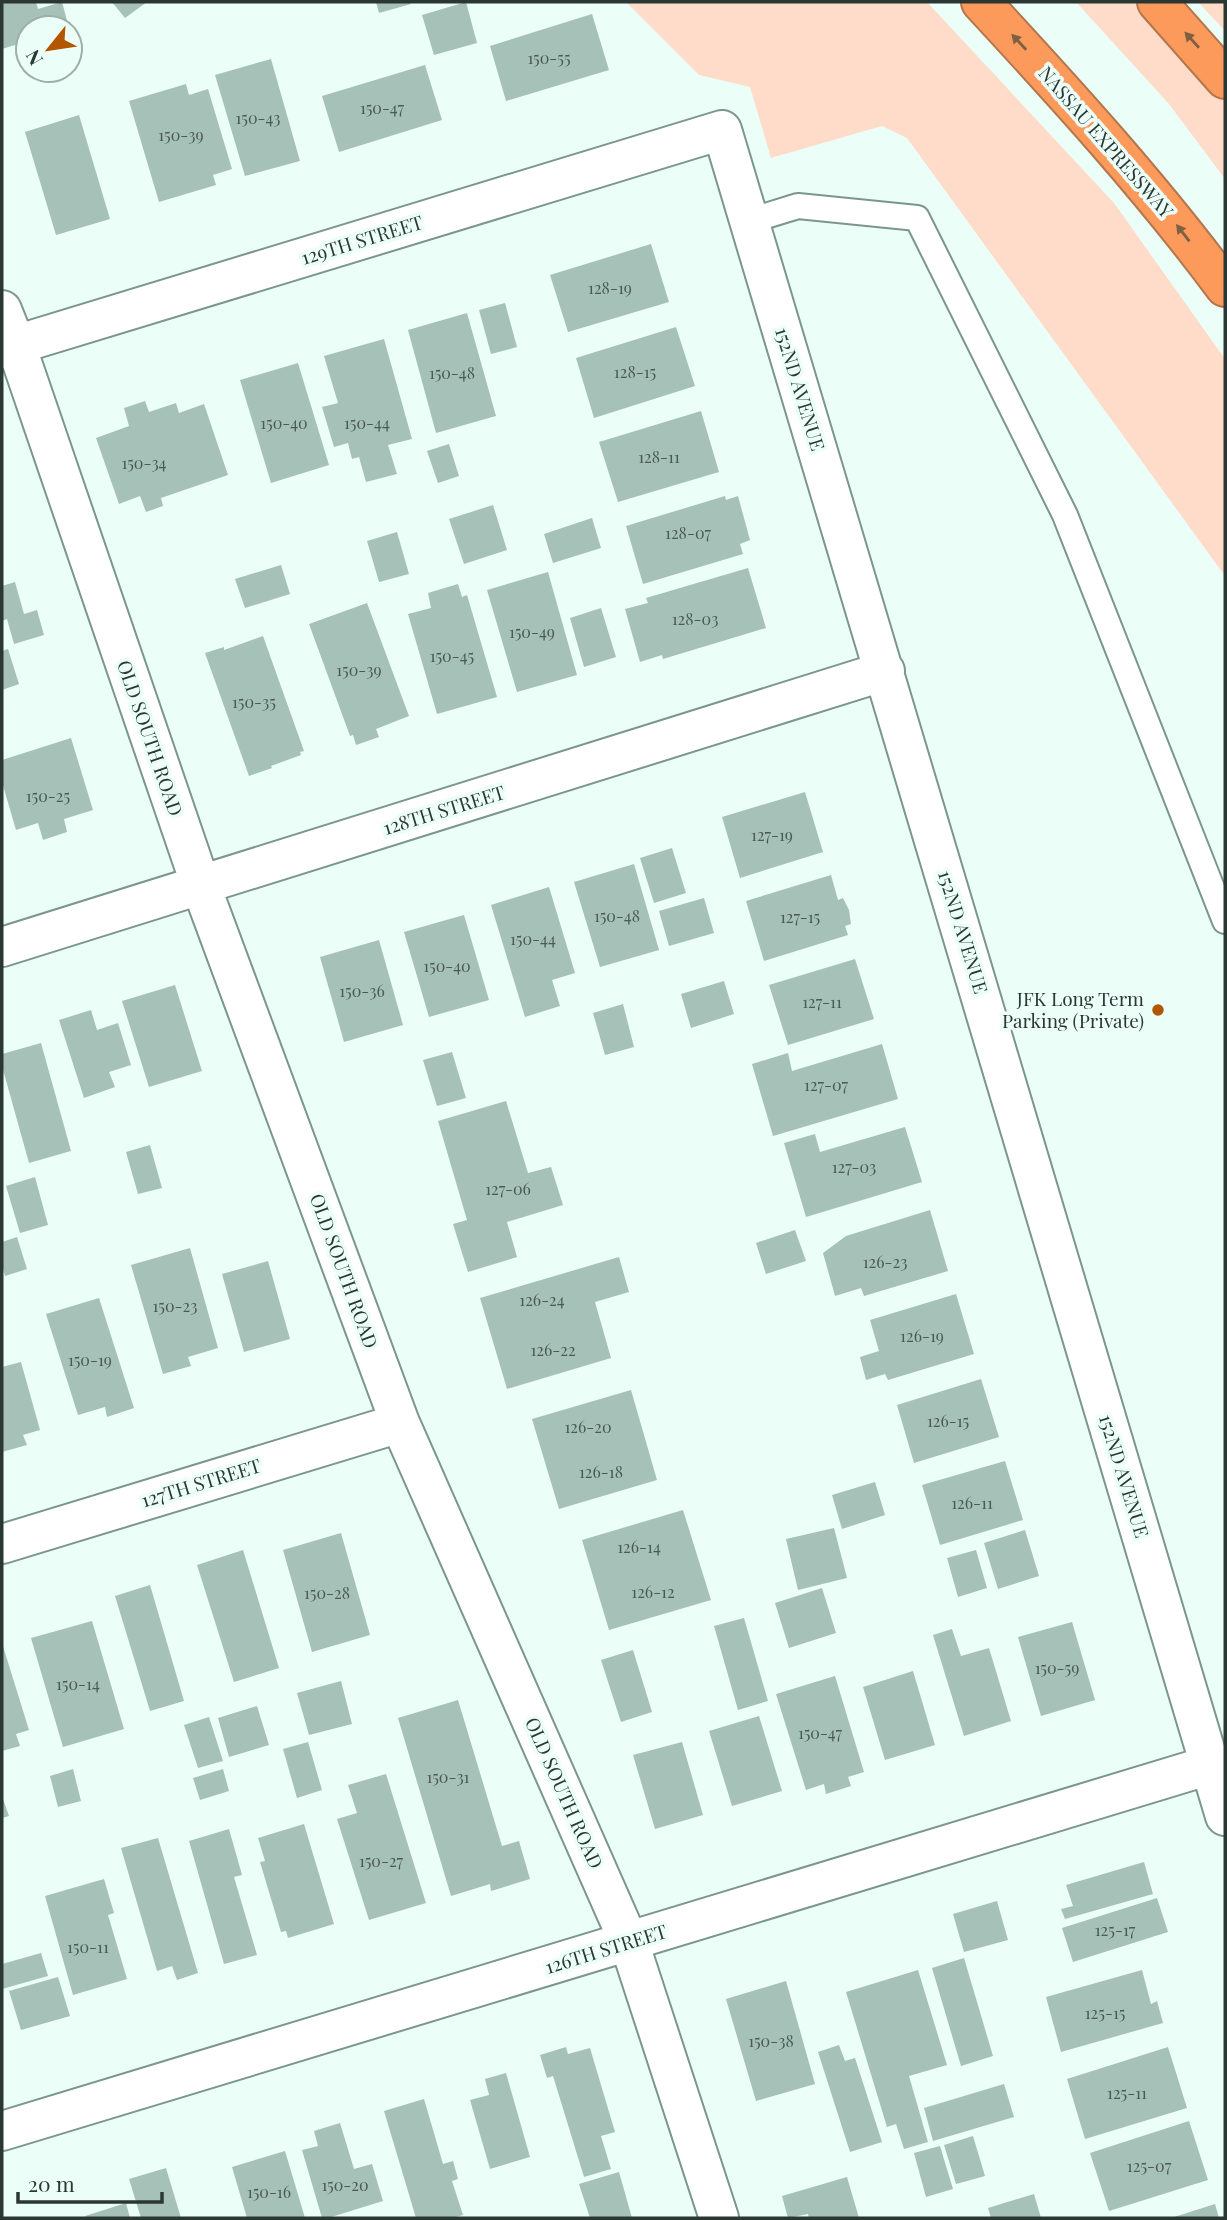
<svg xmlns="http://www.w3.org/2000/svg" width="1227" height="2220" font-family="'Playfair Display',serif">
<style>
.green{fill:#ffdcc9}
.building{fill:#a5c1b8}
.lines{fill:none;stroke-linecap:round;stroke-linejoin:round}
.service-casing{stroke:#7b968e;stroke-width:28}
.minor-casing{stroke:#7b968e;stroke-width:42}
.motorway-casing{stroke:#b3774e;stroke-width:42}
.service{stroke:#fff;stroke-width:24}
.minor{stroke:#fff;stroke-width:38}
.motorway{stroke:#fc9a5c;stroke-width:38}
.oneway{fill:#7f5f43}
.poi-dot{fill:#b35601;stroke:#ecfef8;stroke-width:2.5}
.labels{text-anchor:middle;stroke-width:7;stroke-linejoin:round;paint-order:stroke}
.number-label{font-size:16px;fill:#4a5a54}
.street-label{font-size:19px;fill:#2b3733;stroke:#ecfef8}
.poi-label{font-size:19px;fill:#2b3733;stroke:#ecfef8;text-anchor:end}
</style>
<rect width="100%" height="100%" fill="#ecfef8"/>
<path class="green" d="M 626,2 L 927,2 L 1114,203 L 1225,359 L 1225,576 L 907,138 L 882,126 L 771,158 L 750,87 L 699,75 Z
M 1076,2 L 1136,2 L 1201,71 L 1225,101 L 1225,179 L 1169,104 Z
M 1198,2 L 1225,2 L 1225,31 Z"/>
<path class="building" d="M 2,2 L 36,2 L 38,9 L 62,2 L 69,28 L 28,28 L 28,41 L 2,49 Z
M 112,2 L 147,2 L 125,18 Z
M 376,2 L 410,2 L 411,4 L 379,13 Z
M 466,2 L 477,43 L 434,55 L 422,15 Z
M 592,14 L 609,70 L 506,101 L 490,46 Z
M 271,59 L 300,161 L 245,176 L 215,75 Z
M 425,65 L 442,120 L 339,152 L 322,96 Z
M 186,84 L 189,95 L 208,89 L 232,169 L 213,175 L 216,185 L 159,202 L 129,101 Z
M 79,115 L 110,219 L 56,235 L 25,132 Z
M 651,244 L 669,302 L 568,332 L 550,275 Z
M 505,303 L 517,347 L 491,354 L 479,310 Z
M 467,313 L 496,416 L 436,433 L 408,330 Z
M 676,327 L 695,386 L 594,418 L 576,358 Z
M 384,339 L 412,439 L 388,445 L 397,474 L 366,482 L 359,457 L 352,459 L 348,443 L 334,447 L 322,407 L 338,403 L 324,356 Z
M 298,363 L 329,465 L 271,483 L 240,380 Z
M 145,401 L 149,412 L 176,403 L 179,413 L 204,404 L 228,475 L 161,498 L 163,506 L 146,512 L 140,496 L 119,504 L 96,438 L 129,426 L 124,408 Z
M 701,411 L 719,472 L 618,502 L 599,442 Z
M 449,444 L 459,476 L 438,483 L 427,451 Z
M 725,496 L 726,500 L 738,496 L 750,540 L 740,544 L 743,554 L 643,584 L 626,526 Z
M 493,505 L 507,550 L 464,564 L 449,519 Z
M 592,518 L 601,548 L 553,563 L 544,534 Z
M 397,532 L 409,574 L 379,582 L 367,541 Z
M 281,565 L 290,594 L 245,608 L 235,579 Z
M 748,568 L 766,628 L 663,659 L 662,655 L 640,662 L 625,609 L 648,603 L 646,598 Z
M 548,572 L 577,675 L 517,692 L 487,590 Z
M 15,582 L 24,614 L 37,610 L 44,635 L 14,644 L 7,619 L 2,621 L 2,586 Z
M 458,584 L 462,597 L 467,595 L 497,697 L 437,714 L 408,614 L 431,608 L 428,593 Z
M 367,603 L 409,716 L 376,729 L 379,737 L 356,745 L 353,735 L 350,736 L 309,624 Z
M 601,608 L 616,657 L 584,667 L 570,618 Z
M 263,636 L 304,751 L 300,752 L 301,755 L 271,766 L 272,768 L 249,776 L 205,653 L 224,647 L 224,650 Z
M 8,649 L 19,684 L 2,690 L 2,651 Z
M 71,738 L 93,810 L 64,819 L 67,832 L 43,840 L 38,823 L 16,830 L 2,782 L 2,760 Z
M 805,792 L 823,852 L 740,878 L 722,817 Z
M 672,848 L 686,893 L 654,903 L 640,858 Z
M 634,864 L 659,950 L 600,967 L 574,882 Z
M 831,875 L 838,900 L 843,898 L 849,910 L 851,924 L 845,926 L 848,935 L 764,961 L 746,901 Z
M 549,887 L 575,973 L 552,980 L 560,1006 L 525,1017 L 491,905 Z
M 704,898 L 714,933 L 669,946 L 659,911 Z
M 464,915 L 489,1000 L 429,1017 L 404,932 Z
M 379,940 L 403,1025 L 344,1042 L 320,957 Z
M 855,959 L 874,1019 L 788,1045 L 769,985 Z
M 724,981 L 734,1014 L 691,1028 L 681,994 Z
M 175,985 L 202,1071 L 149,1087 L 122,1001 Z
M 623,1004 L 634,1047 L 605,1055 L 593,1013 Z
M 91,1010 L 97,1030 L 118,1023 L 131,1065 L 109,1072 L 115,1087 L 84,1098 L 59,1020 Z
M 41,1043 L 71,1151 L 29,1163 L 2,1066 L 2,1054 Z
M 882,1044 L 898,1099 L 773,1136 L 752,1064 L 788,1053 L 792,1071 Z
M 452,1052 L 466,1098 L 437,1106 L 423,1060 Z
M 506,1101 L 528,1173 L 551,1167 L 563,1205 L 507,1222 L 517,1257 L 468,1272 L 453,1224 L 467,1220 L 438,1121 Z
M 905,1127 L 922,1182 L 806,1217 L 784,1143 L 815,1134 L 820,1152 Z
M 150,1145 L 162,1188 L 138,1194 L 126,1152 Z
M 35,1177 L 48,1225 L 20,1233 L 6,1186 Z
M 930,1210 L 948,1271 L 864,1296 L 861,1288 L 835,1296 L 823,1253 L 846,1236 Z
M 795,1230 L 806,1261 L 766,1274 L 756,1243 Z
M 17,1237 L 27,1269 L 5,1276 L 2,1265 L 2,1242 Z
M 190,1248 L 218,1348 L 188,1357 L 191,1366 L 163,1374 L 131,1265 Z
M 619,1257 L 629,1292 L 595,1302 L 611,1358 L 507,1389 L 480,1298 Z
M 268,1261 L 290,1339 L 244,1352 L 222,1274 Z
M 956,1294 L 974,1354 L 888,1380 L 885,1374 L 866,1380 L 860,1357 L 879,1351 L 870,1320 Z
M 99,1298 L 134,1408 L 107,1417 L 105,1407 L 78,1415 L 46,1314 Z
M 21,1362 L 40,1430 L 23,1435 L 27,1445 L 2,1452 L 2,1367 Z
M 981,1379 L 999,1437 L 914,1463 L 897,1405 Z
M 631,1390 L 657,1480 L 559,1509 L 532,1419 Z
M 1005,1461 L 1023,1520 L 940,1545 L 922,1485 Z
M 875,1482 L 885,1515 L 842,1529 L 832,1495 Z
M 683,1510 L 711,1600 L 609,1630 L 582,1540 Z
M 834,1528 L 847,1578 L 798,1590 L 786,1539 Z
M 1025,1530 L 1039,1576 L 998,1589 L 984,1543 Z
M 341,1533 L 370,1635 L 312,1652 L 283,1550 Z
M 243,1550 L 279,1668 L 234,1682 L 197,1565 Z
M 976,1550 L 987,1588 L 958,1597 L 947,1558 Z
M 150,1585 L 184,1701 L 150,1711 L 115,1596 Z
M 822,1588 L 836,1633 L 789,1648 L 775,1603 Z
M 744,1618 L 768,1701 L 738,1710 L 714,1626 Z
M 92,1621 L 124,1729 L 63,1747 L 31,1638 Z
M 1072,1622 L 1095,1700 L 1041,1716 L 1018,1637 Z
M 952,1629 L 961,1656 L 989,1648 L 1011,1721 L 964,1736 L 933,1635 Z
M 2,1643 L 29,1730 L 16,1734 L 20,1746 L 2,1751 Z
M 633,1650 L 652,1712 L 621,1722 L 601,1660 Z
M 913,1671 L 935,1745 L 885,1760 L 863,1687 Z
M 835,1676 L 864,1772 L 848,1777 L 851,1786 L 826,1794 L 824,1784 L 806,1790 L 776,1694 Z
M 341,1681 L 352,1724 L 309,1735 L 297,1693 Z
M 458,1700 L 502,1846 L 519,1841 L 530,1879 L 491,1891 L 490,1884 L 451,1896 L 398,1718 Z
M 257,1706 L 269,1745 L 229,1757 L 218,1718 Z
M 759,1716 L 782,1791 L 732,1806 L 709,1731 Z
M 209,1717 L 223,1761 L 198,1768 L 184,1725 Z
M 308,1742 L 322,1790 L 297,1798 L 283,1749 Z
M 682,1742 L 703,1815 L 655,1829 L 633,1755 Z
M 73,1769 L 81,1801 L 58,1807 L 50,1776 Z
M 223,1769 L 229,1791 L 200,1800 L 193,1778 Z
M 386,1774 L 426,1903 L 369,1920 L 337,1819 L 357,1813 L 348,1785 Z
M 2,1796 L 9,1816 L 2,1818 Z
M 304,1824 L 334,1924 L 288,1938 L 286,1931 L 281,1932 L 260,1862 L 265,1861 L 258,1838 Z
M 229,1829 L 242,1875 L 234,1877 L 257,1955 L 224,1964 L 189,1841 Z
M 158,1838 L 198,1973 L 177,1980 L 172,1966 L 157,1971 L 121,1848 Z
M 1144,1862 L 1153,1894 L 1065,1919 L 1061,1909 L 1073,1906 L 1066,1885 Z
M 104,1879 L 114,1913 L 108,1915 L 127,1979 L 73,1995 L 45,1896 Z
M 1157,1898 L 1168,1932 L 1073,1962 L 1062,1928 Z
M 997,1901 L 1008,1940 L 964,1952 L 953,1914 Z
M 41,1953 L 48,1976 L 2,1989 L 2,1964 Z
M 964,1958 L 993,2056 L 961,2066 L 932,1968 Z
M 918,1970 L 947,2065 L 909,2076 L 928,2142 L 904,2149 L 896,2124 L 887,2127 L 846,1992 Z
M 1142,1970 L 1151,2004 L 1157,2001 L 1163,2023 L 1061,2052 L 1046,1997 Z
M 58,1977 L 70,2016 L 21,2030 L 9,1991 Z
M 786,1981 L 815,2084 L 756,2101 L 726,1999 Z
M 839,2045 L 845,2061 L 855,2058 L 882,2142 L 850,2152 L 818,2052 Z
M 566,2047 L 568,2054 L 590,2048 L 615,2132 L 601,2136 L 611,2169 L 584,2177 L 553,2076 L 547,2078 L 540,2055 Z
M 1168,2047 L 1187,2108 L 1085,2139 L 1067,2079 Z
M 506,2073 L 530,2157 L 490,2169 L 470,2100 L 489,2095 L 485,2079 Z
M 1004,2084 L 1014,2117 L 933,2141 L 924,2108 Z
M 424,2099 L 443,2164 L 453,2161 L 458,2179 L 452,2181 L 463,2215 L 452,2218 L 416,2218 L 384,2111 Z
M 1189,2121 L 1208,2180 L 1109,2211 L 1090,2153 Z
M 340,2123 L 354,2169 L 372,2164 L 383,2201 L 328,2218 L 322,2218 L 302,2150 L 318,2146 L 314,2131 Z
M 973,2136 L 985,2176 L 956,2184 L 944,2145 Z
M 940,2146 L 953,2189 L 926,2197 L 914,2153 Z
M 285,2151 L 305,2218 L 247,2218 L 232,2167 Z
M 166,2168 L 181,2218 L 141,2218 L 129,2179 Z
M 619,2172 L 632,2218 L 590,2218 L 579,2184 Z
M 847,2177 L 859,2218 L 809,2218 L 808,2214 L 788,2218 L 782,2196 Z
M 1034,2194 L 1041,2218 L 991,2218 L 988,2208 Z
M 126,2203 L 130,2218 L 86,2218 L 85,2216 Z
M 1215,2204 L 1219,2218 L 1171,2218 Z"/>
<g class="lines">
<defs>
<path id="service" d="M 749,221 L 798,206 L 917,218 L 1065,515 L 1225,921"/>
<path id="minor" d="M 2,310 L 16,345 L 201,886 L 400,1423 L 629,1942 L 719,2218
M 2,349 L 722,130 L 1225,1816
M 2,947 L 885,671
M 2,1544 L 400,1423
M 2,2131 L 1210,1765"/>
<path id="motorway" d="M 981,2 C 1066,94 1150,186 1225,287
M 1157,2 L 1225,79"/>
</defs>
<use href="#service" class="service-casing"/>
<use href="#minor" class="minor-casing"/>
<use href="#motorway" class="motorway-casing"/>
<use href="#service" class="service"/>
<use href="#minor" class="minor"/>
<use href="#motorway" class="motorway"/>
</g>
<defs><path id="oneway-solid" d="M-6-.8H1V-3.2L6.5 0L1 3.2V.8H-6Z" transform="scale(1.75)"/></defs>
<g class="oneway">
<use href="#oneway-solid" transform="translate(1192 40) rotate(-132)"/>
<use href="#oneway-solid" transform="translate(1019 42) rotate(-133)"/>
<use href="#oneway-solid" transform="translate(1183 233) rotate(-128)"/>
</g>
<circle class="poi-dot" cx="1158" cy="1010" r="7"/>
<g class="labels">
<g class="number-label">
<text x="549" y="64">150-55</text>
<text x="382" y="114">150-47</text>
<text x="258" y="124">150-43</text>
<text x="181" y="141">150-39</text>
<text x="610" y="294">128-19</text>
<text x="635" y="378">128-15</text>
<text x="452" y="379">150-48</text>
<text x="284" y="429">150-40</text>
<text x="367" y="429">150-44</text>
<text x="659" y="463">128-11</text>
<text x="144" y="469">150-34</text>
<text x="688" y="539">128-07</text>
<text x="695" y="625">128-03</text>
<text x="532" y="638">150-49</text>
<text x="452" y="662">150-45</text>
<text x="359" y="676">150-39</text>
<text x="254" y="708">150-35</text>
<text x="48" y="802">150-25</text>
<text x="772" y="841">127-19</text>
<text x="617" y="922">150-48</text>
<text x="800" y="923">127-15</text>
<text x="533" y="945">150-44</text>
<text x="447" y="972">150-40</text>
<text x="362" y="997">150-36</text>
<text x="822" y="1008">127-11</text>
<text x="826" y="1091">127-07</text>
<text x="854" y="1173">127-03</text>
<text x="508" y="1195">127-06</text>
<text x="885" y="1268">126-23</text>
<text x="542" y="1306">126-24</text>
<text x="175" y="1312">150-23</text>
<text x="922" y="1342">126-19</text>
<text x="553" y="1356">126-22</text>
<text x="90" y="1366">150-19</text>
<text x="948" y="1427">126-15</text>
<text x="588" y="1433">126-20</text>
<text x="601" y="1478">126-18</text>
<text x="972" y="1509">126-11</text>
<text x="639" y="1553">126-14</text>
<text x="653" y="1598">126-12</text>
<text x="327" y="1599">150-28</text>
<text x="1057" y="1674">150-59</text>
<text x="78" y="1690">150-14</text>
<text x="820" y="1739">150-47</text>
<text x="448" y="1783">150-31</text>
<text x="381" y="1867">150-27</text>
<text x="1115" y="1936">125-17</text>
<text x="88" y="1953">150-11</text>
<text x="1105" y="2019">125-15</text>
<text x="771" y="2047">150-38</text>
<text x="1127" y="2099">125-11</text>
<text x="1149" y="2172">125-07</text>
<text x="345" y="2191">150-20</text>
<text x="269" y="2198">150-16</text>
</g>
<g class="street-label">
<text transform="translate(1106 142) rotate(49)" y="7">NASSAU EXPRESSWAY</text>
<text transform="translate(362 240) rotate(-17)" y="7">129TH STREET</text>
<text transform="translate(800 389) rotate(73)" y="7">152ND AVENUE</text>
<text transform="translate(150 738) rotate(71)" y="7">OLD SOUTH ROAD</text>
<text transform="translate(444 810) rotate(-17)" y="7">128TH STREET</text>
<text transform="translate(963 932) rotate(73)" y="7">152ND AVENUE</text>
<text transform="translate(344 1271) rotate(70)" y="7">OLD SOUTH ROAD</text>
<text transform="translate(1124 1476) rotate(73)" y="7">152ND AVENUE</text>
<text transform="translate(201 1483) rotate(-17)" y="7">127TH STREET</text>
<text transform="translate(564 1793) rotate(66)" y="7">OLD SOUTH ROAD</text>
<text transform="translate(606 1949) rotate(-17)" y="7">126TH STREET</text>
</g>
<g class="poi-label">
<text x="1144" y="1006">JFK Long Term<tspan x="1144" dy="22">Parking (Private)</tspan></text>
</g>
</g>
<rect width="1227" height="2220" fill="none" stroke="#2b3733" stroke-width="7"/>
<g transform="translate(49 49) rotate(240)"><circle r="33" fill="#ecfef8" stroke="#9faea9" stroke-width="2"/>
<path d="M0-5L12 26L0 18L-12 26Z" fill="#b35601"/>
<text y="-10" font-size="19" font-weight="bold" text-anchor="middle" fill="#2b3733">N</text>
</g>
<path d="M18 2192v10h144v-10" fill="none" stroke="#2b3733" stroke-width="3.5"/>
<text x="28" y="2192" font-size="21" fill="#2b3733" stroke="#ecfef8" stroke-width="5" paint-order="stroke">20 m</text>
</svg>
